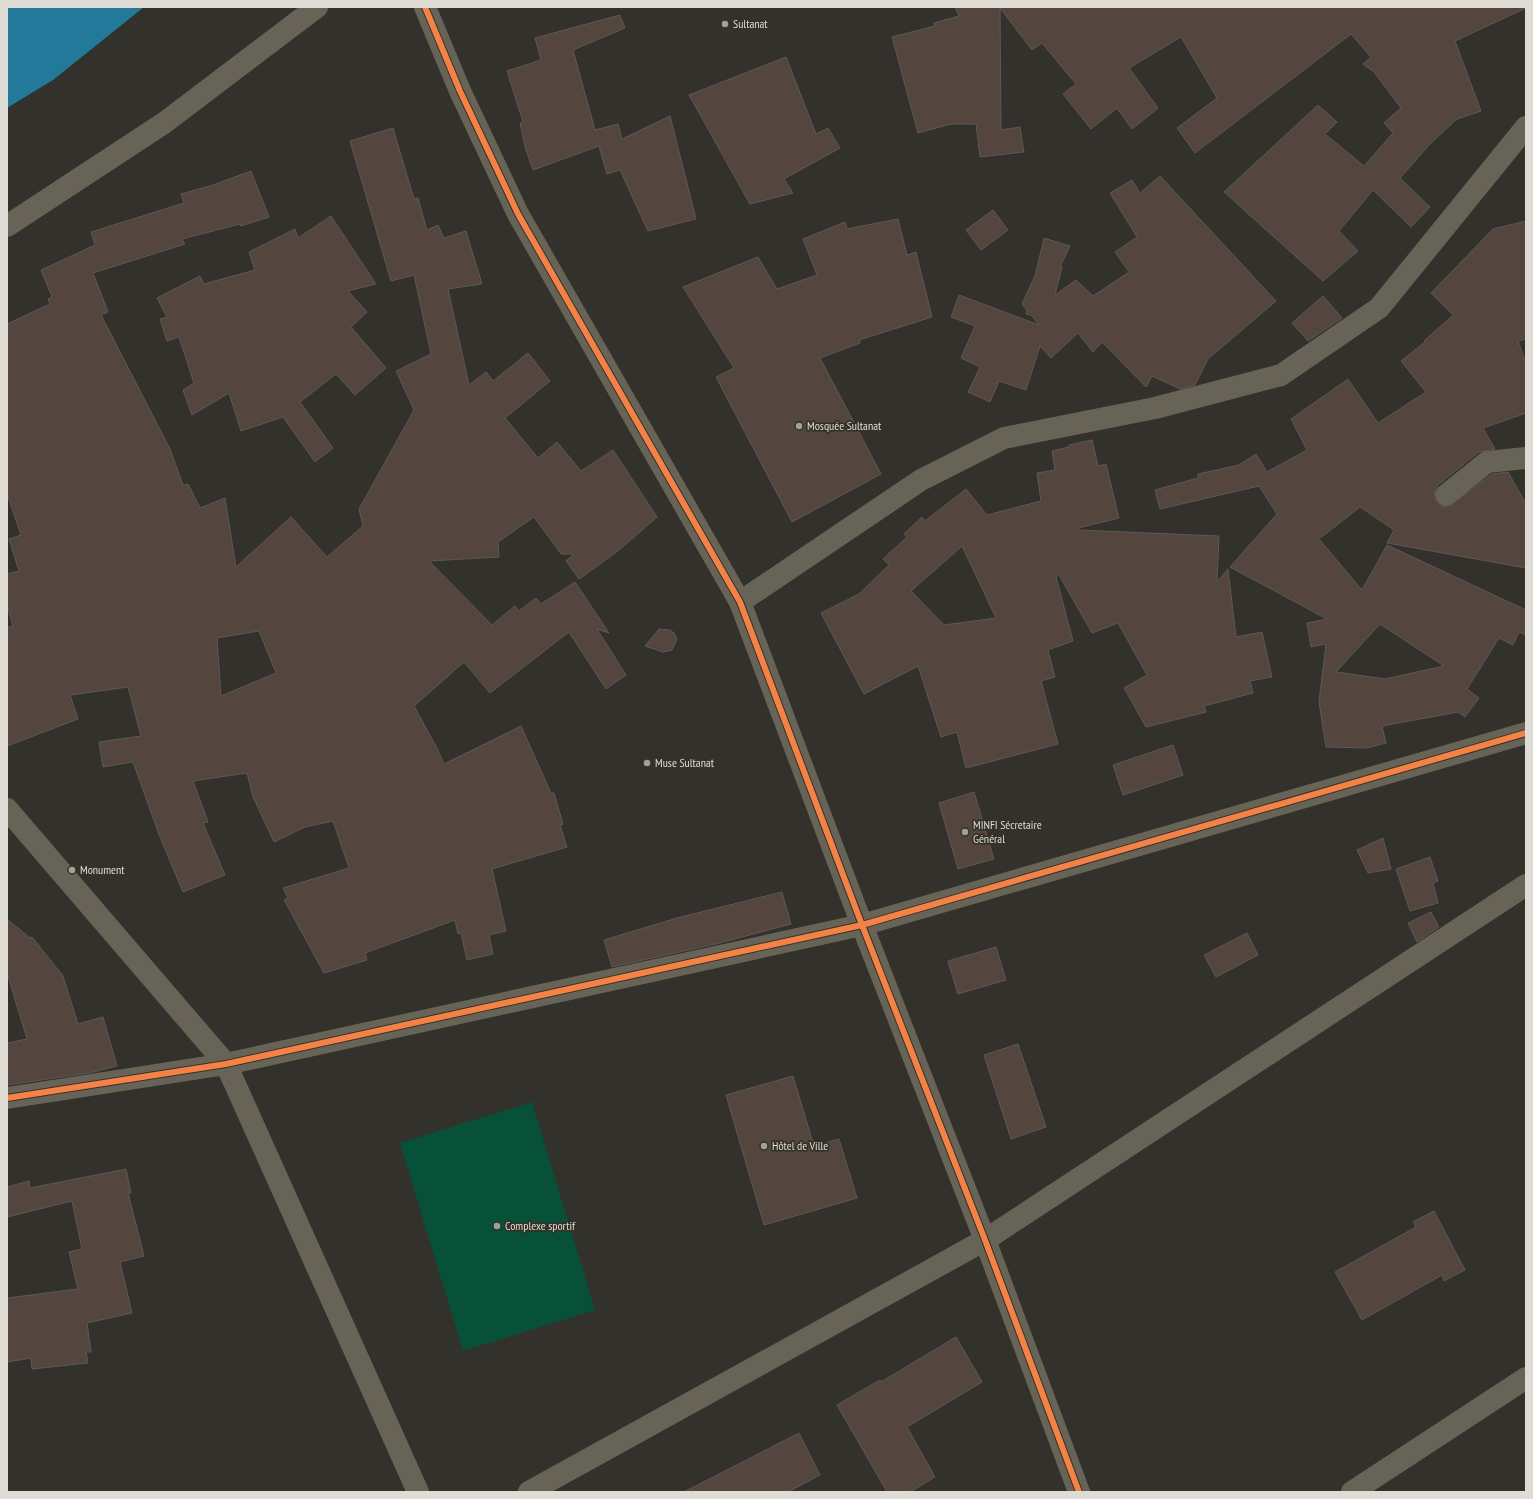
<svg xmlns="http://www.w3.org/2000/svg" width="1533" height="1499" font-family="'PT Sans Narrow',sans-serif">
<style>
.green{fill:#075139}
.water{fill:#237999}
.building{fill:#54453f;stroke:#5c5956;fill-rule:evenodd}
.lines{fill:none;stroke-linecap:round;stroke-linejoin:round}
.minor{stroke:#676357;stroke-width:22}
.cycleway-casing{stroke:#353228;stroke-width:8}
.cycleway{stroke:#f48246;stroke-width:6}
.poi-dot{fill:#a2a09a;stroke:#353228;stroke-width:1.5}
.labels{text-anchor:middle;stroke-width:3.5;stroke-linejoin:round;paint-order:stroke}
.poi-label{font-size:12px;fill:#dedcd5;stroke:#353228;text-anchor:start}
</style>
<rect width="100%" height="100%" fill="#32312b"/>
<path class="green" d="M 532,1102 L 595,1310 L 463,1351 L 400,1143 Z"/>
<path class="water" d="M 7,7 L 144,7 L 53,80 L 7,108 Z"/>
<path class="building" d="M 955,7 L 1526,7 L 1526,8 L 1455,41 L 1481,111 L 1457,119 L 1430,144 L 1400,178 L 1430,207 L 1411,227 L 1373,190 L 1339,231 L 1358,251 L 1323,281 L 1224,192 L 1318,105 L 1337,122 L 1325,134 L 1364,166 L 1393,133 L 1384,123 L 1401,108 L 1374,72 L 1363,64 L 1371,57 L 1351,34 L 1195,153 L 1177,128 L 1217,98 L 1181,37 L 1129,68 L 1158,108 L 1132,129 L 1117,108 L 1091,129 L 1063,94 L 1076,84 L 1042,43 L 1032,50 L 1000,8 L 1001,130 L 1020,127 L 1024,152 L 980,157 L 976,124 L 951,124 L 918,133 L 892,37 L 935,26 L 934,23 L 959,16 Z
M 620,15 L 625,28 L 573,50 L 595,130 L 618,124 L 622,139 L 670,116 L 696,219 L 648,231 L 620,170 L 607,174 L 599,146 L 533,170 L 525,147 L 520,123 L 523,122 L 507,71 L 541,60 L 535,38 Z
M 786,57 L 816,134 L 828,128 L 840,148 L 784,179 L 793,193 L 750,204 L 689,95 Z
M 393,128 L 414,199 L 418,198 L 427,230 L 438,225 L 444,238 L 466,231 L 482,284 L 448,289 L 469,385 L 486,372 L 493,381 L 528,353 L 550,381 L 505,418 L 538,458 L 557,442 L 581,471 L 613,450 L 657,517 L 618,551 L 579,579 L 566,561 L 574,554 L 561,554 L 534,517 L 498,542 L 499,557 L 429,561 L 492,625 L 515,606 L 519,611 L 536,598 L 541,604 L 575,582 L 609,633 L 597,629 L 626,675 L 606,689 L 569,632 L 490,693 L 464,662 L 414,706 L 438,750 L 444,764 L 521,726 L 551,793 L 554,793 L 563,824 L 560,825 L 567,847 L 492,869 L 506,931 L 489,935 L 493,954 L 467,960 L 461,933 L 458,934 L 455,920 L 365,953 L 367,960 L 324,973 L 284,900 L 288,898 L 283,888 L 349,868 L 333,821 L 305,827 L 274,842 L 253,797 L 247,773 L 193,781 L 208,822 L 203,823 L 225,875 L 183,892 L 160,837 L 133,762 L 103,767 L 99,742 L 141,736 L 128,687 L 70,695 L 78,719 L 7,746 L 7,627 L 13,626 L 7,605 L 7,574 L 19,571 L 9,539 L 21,535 L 7,494 L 7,324 L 50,304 L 48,299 L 52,297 L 41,270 L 95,245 L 91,232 L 184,203 L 181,194 L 213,185 L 251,171 L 269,217 L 241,226 L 240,224 L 182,239 L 185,244 L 93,273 L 108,312 L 101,315 L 170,449 L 183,485 L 188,484 L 200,508 L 225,498 L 236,567 L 291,517 L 327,557 L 363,526 L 359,509 L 414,410 L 396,371 L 431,354 L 414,275 L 391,281 L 350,141 ZM 259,631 L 276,673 L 221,696 L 217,638 Z
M 1160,176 L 1276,301 L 1208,359 L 1195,385 L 1180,389 L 1152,376 L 1146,387 L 1102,342 L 1093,352 L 1078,333 L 1051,358 L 1040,346 L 1026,390 L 999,381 L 990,402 L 968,392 L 980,367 L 961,358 L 975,326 L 951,317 L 959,295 L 1039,325 L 1031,315 L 1026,314 L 1027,310 L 1022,304 L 1035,276 L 1044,238 L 1070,246 L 1061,265 L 1062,267 L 1055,295 L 1076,280 L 1093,296 L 1129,272 L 1115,252 L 1137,237 L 1110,193 L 1132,180 L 1140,193 Z
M 993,210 L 1008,230 L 981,250 L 966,230 Z
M 331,216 L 376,284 L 348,291 L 367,312 L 351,327 L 386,368 L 355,395 L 336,374 L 300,402 L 333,448 L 315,462 L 283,417 L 241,431 L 229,393 L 192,415 L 183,390 L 194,383 L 179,337 L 167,341 L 160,319 L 167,317 L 157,298 L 200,276 L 204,284 L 255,270 L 249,252 L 295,229 L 298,238 Z
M 898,219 L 907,255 L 916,252 L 932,317 L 859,340 L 860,343 L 820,358 L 881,474 L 792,522 L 716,377 L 734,368 L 683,287 L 758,257 L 777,289 L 817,275 L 803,239 L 845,222 L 847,229 Z
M 1526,221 L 1526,339 L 1518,341 L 1526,363 L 1526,413 L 1483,428 L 1495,449 L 1479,452 L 1438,485 L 1435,490 L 1434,497 L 1436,502 L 1441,506 L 1448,507 L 1492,474 L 1508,472 L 1526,504 L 1526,568 L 1387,543 L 1394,530 L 1360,507 L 1319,539 L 1362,590 L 1387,545 L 1526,610 L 1526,635 L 1519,632 L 1513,645 L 1499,638 L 1467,689 L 1479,698 L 1465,717 L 1458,712 L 1382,726 L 1386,743 L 1367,748 L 1326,747 L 1319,702 L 1326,644 L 1311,647 L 1307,623 L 1327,619 L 1230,567 L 1277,514 L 1259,486 L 1160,509 L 1155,490 L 1198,478 L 1198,474 L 1239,465 L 1256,454 L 1267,472 L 1307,450 L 1291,419 L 1348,379 L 1378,423 L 1426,392 L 1401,361 L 1425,342 L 1424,341 L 1453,315 L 1431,293 L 1493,229 ZM 1380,624 L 1444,666 L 1385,679 L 1336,672 Z
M 1323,296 L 1342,318 L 1308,341 L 1292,323 Z
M 1092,440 L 1098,466 L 1106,464 L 1119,518 L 1078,528 L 1078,530 L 1219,536 L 1217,582 L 1228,569 L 1236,637 L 1262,632 L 1272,677 L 1250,681 L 1253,693 L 1204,706 L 1206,712 L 1146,727 L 1124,688 L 1147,675 L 1118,623 L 1092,633 L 1059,575 L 1056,577 L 1073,641 L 1048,650 L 1055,677 L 1041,681 L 1058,744 L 966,768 L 957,732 L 941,737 L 918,666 L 864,694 L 821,613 L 859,594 L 889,565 L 883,559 L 907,537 L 904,534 L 922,517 L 925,521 L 966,489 L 987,515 L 1041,501 L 1037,473 L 1055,470 L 1052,451 L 1069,447 L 1069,445 ZM 962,546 L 996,618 L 944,625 L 911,591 Z
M 659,629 L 670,630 L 674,633 L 677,639 L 672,650 L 663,652 L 645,646 Z
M 1173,745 L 1183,775 L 1123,795 L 1113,765 Z
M 974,792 L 994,859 L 958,869 L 939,803 Z
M 1383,838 L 1391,869 L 1368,873 L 1357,850 Z
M 1430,857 L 1438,881 L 1433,883 L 1438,903 L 1410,911 L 1396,869 Z
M 782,892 L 791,924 L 720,943 L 612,967 L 604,940 L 677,918 Z
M 1431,912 L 1439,927 L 1417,942 L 1408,923 Z
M 7,919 L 30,938 L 32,937 L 63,976 L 78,1024 L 103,1017 L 117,1066 L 89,1073 L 7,1085 L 7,1043 L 27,1039 L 7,973 Z
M 1247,933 L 1258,955 L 1216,977 L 1204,955 Z
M 996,947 L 1006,980 L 958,994 L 948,961 Z
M 1018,1044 L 1046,1127 L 1011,1139 L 984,1055 Z
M 793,1076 L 814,1146 L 839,1139 L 857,1198 L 764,1225 L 726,1095 Z
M 126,1169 L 131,1193 L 128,1193 L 144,1256 L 120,1262 L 132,1313 L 87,1323 L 91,1352 L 86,1352 L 88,1363 L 32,1369 L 31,1358 L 7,1362 L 7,1298 L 78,1289 L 69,1252 L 82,1249 L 72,1201 L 7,1217 L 7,1187 L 29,1181 L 30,1188 Z
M 1434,1211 L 1465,1270 L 1444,1281 L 1442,1275 L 1362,1320 L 1335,1272 L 1416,1227 L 1413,1222 Z
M 956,1337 L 982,1382 L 907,1427 L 935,1477 L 910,1492 L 887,1492 L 837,1405 L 880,1380 L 881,1382 Z
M 799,1433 L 820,1475 L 788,1492 L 684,1492 Z"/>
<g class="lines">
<path class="minor" d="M 425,7 L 460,91 L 518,214 L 740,602 L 862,925 L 985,1240 L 1079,1492
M 7,226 L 164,123 L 317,7
M 1446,495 L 1487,462 L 1526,458
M 740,602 L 921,480 L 1004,438 L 1155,408 L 1281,375 L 1379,308 L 1526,127
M 7,809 L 226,1064 L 418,1492
M 7,1098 L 226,1064 L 862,925 L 1526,733
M 529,1492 L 985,1240 L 1526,885
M 1352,1492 L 1526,1378"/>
<defs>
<path id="cycleway" d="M 425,7 L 460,91 L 518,214 L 740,602 L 862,925 L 985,1240 L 1079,1492
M 7,1098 L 226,1064 L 862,925 L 1526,733"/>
</defs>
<use href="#cycleway" class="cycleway-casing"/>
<use href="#cycleway" class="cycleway"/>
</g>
<g class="poi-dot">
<circle cx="725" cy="24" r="4"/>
<circle cx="799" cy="426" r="4"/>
<circle cx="647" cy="763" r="4"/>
<circle cx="965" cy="832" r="4"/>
<circle cx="72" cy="870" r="4"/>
<circle cx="764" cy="1146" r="4"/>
<circle cx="497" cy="1226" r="4"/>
</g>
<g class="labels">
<g class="poi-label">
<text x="733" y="28">Sultanat</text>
<text x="807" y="430">Mosquée Sultanat</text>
<text x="655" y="767">Muse Sultanat</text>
<text x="973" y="829">MINFI Sécretaire<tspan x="973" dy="14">Général</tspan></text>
<text x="80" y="874">Monument</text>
<text x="772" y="1150">Hôtel de Ville</text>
<text x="505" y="1230">Complexe sportif</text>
</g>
</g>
<rect width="1533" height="1499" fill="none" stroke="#dedcd5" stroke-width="16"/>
</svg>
